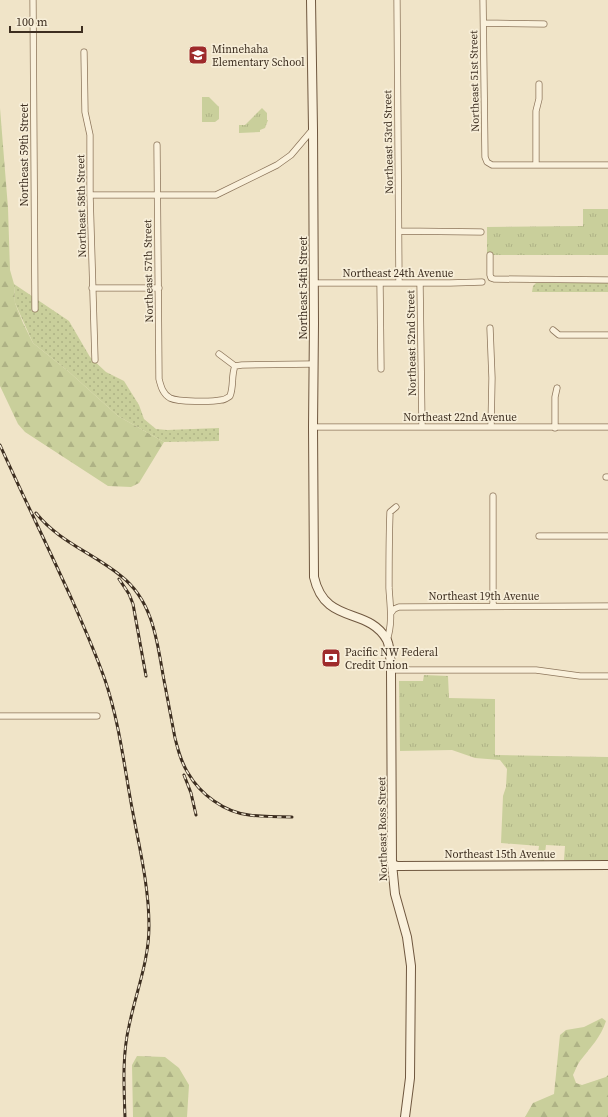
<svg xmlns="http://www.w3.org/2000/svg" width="608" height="1117" font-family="'Source Serif 4',serif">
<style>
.grass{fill:url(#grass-dots)}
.forest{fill:url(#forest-firs)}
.park{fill:url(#park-tufts)}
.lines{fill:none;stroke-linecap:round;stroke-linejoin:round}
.street-casing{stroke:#8d765c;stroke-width:7}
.secondary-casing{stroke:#6f573f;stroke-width:10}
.street{stroke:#faf1dc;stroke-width:5.5}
.secondary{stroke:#faf1dc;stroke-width:8}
.rail-casing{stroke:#3d2e20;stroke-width:3}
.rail{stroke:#f7eed8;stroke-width:1.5;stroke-dasharray:4.5;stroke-linecap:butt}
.labels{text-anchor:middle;stroke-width:3.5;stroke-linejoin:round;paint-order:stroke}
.poi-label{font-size:11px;fill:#3d2e20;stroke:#f7eed8;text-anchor:start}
.street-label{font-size:11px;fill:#3d2e20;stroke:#f7eed8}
</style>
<defs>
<pattern id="grass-dots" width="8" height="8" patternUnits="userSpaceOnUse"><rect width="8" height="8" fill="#c9cf9b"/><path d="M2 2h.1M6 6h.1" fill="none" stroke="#aeb285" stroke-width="1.8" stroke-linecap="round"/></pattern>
<pattern id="forest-firs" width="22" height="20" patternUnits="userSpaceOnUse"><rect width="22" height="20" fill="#c9cf9b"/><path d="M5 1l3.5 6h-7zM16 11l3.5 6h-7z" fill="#aeb285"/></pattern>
<pattern id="park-tufts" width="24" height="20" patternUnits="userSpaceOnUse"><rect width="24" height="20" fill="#c9cf9b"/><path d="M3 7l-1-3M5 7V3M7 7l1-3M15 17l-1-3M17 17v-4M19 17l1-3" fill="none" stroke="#aeb285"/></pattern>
</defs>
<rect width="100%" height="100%" fill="#f0e4c8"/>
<path class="grass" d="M 536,283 L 608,283 L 608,292 L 532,292 L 533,286 Z
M 14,284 L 69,321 L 90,357 L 106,372 L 124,381 L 139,405 L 144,419 L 156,429 L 167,430 L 219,428 L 219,441 L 164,442 L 118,416 L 68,371 L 33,343 L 15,303 Z"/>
<path class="forest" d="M 0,108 L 8,208 L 10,270 L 14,284 L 15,303 L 23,323 L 33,343 L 68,371 L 118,416 L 164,442 L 139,483 L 131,487 L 108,486 L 25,432 L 18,424 L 0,386 Z
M 602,1018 L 606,1021 C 601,1037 590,1048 580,1061 C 577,1065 575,1071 573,1075 L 576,1083 L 582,1085 L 606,1077 L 608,1075 L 608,1117 L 525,1117 L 533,1103 L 554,1094 L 560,1035 L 566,1030 L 584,1027 Z
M 137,1056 L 165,1057 L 179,1068 L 189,1085 L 187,1117 L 133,1117 L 132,1065 Z"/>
<path class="park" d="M 202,97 L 209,97 L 219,107 L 219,119 L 215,122 L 202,122 Z
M 262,108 L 267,113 L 267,120 L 268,120 L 265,128 L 260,130 L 260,132 L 239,133 L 239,125 L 245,125 Z
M 583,209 L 608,209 L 608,255 L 487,255 L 487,227 L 583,226 Z
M 424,675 L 448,676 L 449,698 L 495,699 L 495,755 L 608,757 L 608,860 L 564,860 L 565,846 L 546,845 L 544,861 L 537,860 L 539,846 L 501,843 L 503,796 L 506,787 L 507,769 L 500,760 L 475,758 L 452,750 L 400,751 L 399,681 L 423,681 Z"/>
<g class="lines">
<defs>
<path id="street" d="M 33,0 L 35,309
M 397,0 L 399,283
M 483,0 L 485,157 L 487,162 L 492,165 L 608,165
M 484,23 L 544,24
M 84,52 L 85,112 L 90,135 L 90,195 L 95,360
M 157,145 L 159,379 C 161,387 163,394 170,398 C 178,402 212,402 221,400 C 225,400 227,398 230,396 C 234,386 231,376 235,366 L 242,365 L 314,364
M 536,165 L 536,111 L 539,99 L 539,84
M 90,195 L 216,195 L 277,165 L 291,155 L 313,129
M 399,231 L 481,232
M 490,255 L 490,275 L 491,278 L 494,279 L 608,280
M 314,283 L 450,283 L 482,282
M 380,283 L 381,369
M 420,283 L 422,427
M 92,288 L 159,288
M 490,328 L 492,378 L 491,427
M 553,330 L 559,335 L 608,335
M 219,354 L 235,366
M 313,427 L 608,427
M 555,428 L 555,397 L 557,388
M 606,477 L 608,477
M 539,536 L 608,536
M 493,606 L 493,496
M 391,613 L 394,609 L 399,607 L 608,606
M 387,640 C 393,623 390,605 389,588 C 389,562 389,537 390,512 L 396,507
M 391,670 L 536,670 L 580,676 L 608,676
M 0,716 L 97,716"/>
<path id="secondary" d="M 311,0 L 313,129 L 314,323 L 313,427 L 314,577 C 325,626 368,606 387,640 C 391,649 390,661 391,670 L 392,864 L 395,894 L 407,937 L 411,966 L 410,1078 L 405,1117
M 392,864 L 397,866 L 608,865"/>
</defs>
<use href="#street" class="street-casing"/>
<use href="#secondary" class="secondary-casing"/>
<use href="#street" class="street"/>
<use href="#secondary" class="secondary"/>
<defs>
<path id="rail" d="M 0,445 C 24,498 49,549 73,602 C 84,627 96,654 105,680 C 119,721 124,765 132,808 C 139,845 149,887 149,926 C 149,961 136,992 129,1026 C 122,1056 124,1087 125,1117
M 36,513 C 59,542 93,553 121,576 C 152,600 157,639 163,675 C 167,696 171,717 175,738 C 178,750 181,762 188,773 C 200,794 224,812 249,815 C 263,817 277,817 292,817
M 119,579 L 129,594 L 133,604 L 146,676
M 184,775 L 191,793 L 196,815"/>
</defs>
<use href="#rail" class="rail-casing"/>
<use href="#rail" class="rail"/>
</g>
<defs>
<symbol id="school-square" viewBox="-11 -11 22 22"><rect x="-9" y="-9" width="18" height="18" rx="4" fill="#9e2a2b" stroke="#f7eed8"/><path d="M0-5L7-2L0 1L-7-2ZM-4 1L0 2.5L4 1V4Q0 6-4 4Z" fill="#fff"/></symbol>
<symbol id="bank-square" viewBox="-11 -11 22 22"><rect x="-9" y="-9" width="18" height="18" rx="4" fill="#9e2a2b" stroke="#f7eed8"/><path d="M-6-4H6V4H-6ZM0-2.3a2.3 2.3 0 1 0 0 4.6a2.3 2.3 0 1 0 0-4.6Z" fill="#fff"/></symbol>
</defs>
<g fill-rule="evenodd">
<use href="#school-square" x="187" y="44" width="22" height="22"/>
<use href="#bank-square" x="320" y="647" width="22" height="22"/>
</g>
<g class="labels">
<g class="poi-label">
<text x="212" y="53">Minnehaha<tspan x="212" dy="13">Elementary School</tspan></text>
<text x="345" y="656">Pacific NW Federal<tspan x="345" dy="13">Credit Union</tspan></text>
</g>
<g class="street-label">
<text transform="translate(474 81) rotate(-91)" y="4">Northeast 51st Street</text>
<text transform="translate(388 142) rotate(-91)" y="4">Northeast 53rd Street</text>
<text transform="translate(24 155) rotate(-90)" y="4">Northeast 59th Street</text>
<text transform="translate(81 206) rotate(-91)" y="4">Northeast 58th Street</text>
<text transform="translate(148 271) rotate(-91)" y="4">Northeast 57th Street</text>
<text x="398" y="277">Northeast 24th Avenue</text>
<text transform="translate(303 288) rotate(-90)" y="4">Northeast 54th Street</text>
<text transform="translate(411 343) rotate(-91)" y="4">Northeast 52nd Street</text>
<text x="460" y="421">Northeast 22nd Avenue</text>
<text x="484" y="600">Northeast 19th Avenue</text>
<text transform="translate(382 829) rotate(-91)" y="4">Northeast Ross Street</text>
<text x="500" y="858">Northeast 15th Avenue</text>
</g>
</g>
<path d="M10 26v6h72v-6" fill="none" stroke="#3d2e20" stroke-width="2"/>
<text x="16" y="26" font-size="12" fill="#3d2e20" stroke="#f7eed8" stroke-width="3" paint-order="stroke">100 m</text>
</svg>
